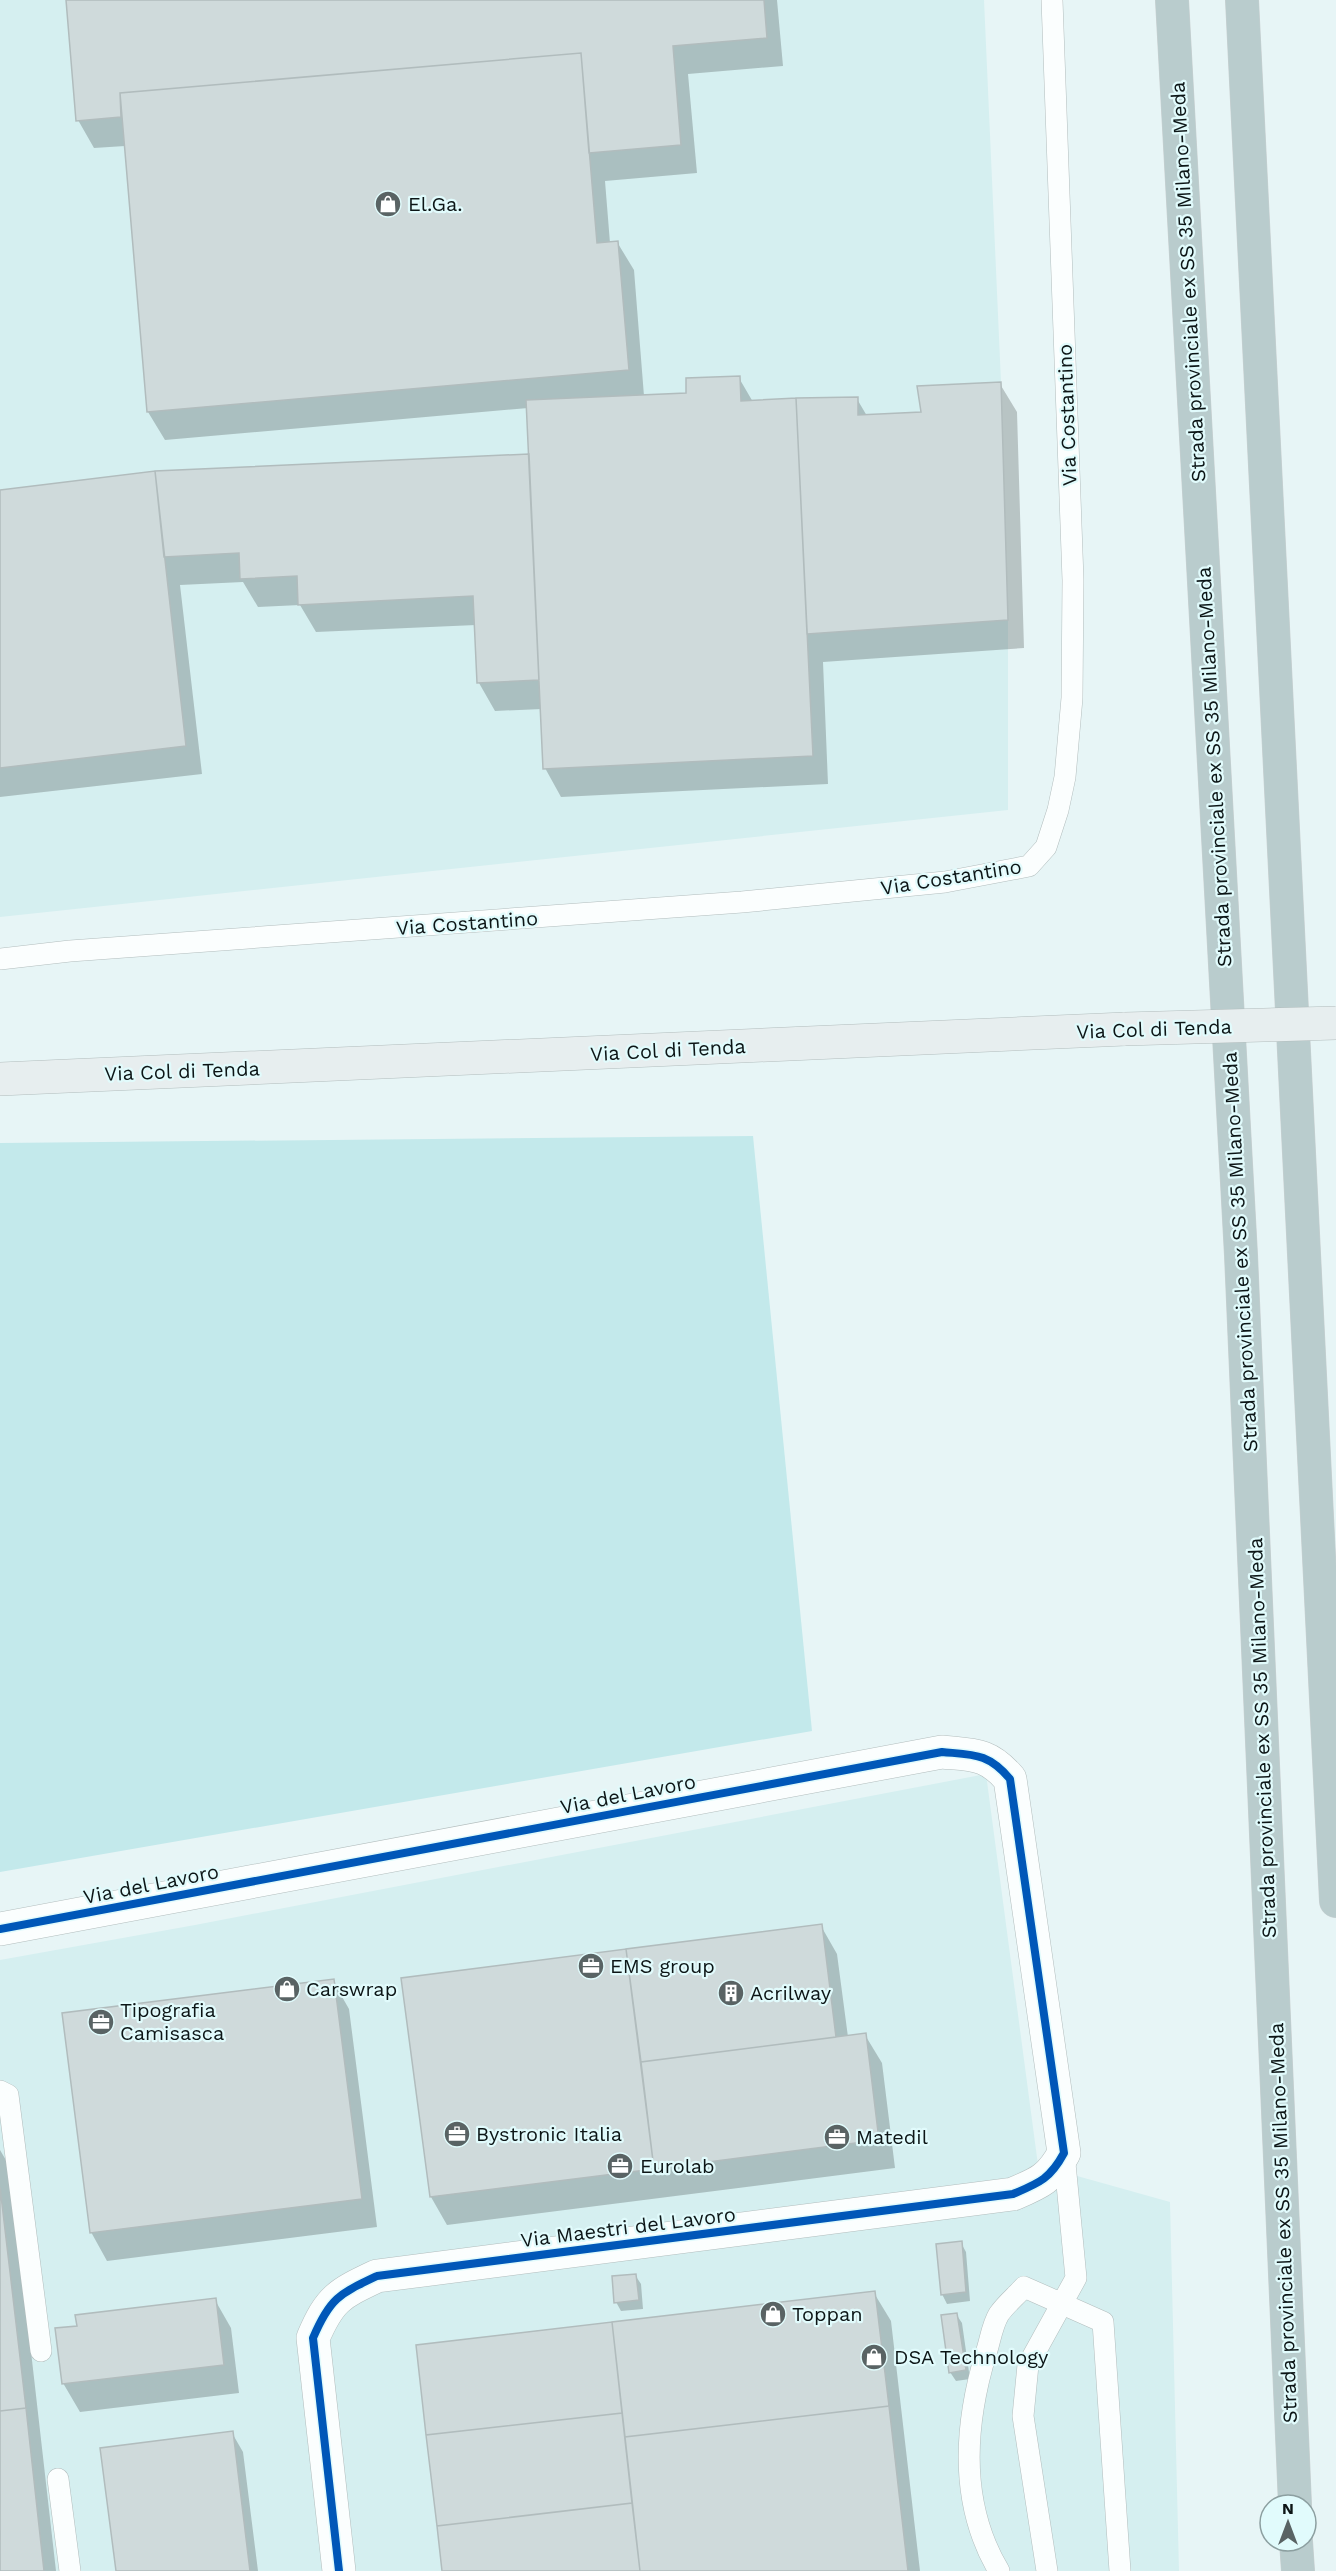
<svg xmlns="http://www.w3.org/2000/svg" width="1336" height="2571" font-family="'Work Sans',sans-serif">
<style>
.built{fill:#d5eff0}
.green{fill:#c3e9eb}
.shadow{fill:#0003}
.building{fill:#cfdadb;stroke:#b1bcbd;stroke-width:1.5}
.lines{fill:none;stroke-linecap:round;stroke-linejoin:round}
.lane-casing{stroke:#b2bdbd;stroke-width:22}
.street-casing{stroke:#b2bdbd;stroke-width:34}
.secondary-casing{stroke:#b2bdbd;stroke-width:34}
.highway-casing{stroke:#cad1d2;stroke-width:34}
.lane{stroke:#fbfefe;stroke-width:21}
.street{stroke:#fbfefe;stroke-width:33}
.secondary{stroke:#e7eeef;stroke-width:33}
.highway{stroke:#b9cccd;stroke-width:33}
.secondary-bridge-casing{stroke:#b2bdbd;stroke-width:34;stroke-linecap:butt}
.secondary-bridge{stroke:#e7eeef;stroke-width:33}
.cycleway-casing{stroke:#e1fbfc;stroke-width:11}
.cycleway{stroke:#0057b8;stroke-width:8}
.labels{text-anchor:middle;stroke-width:4.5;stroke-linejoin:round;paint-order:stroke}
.poi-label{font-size:20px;fill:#0c1516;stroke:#e1fbfc;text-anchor:start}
.street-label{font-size:20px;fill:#0c1516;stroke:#e1fbfc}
</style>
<rect width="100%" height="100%" fill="#e7f5f6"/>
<path class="built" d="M 0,0 L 984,0 L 1001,382 L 1008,620 L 1008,810 L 0,917 Z
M 986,1774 L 1038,2165 L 1170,2202 L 1179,2571 L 0,2571 L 0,1960 L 195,1925 Z"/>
<path class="green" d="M 753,1136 L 812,1731 L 0,1872 L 0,1143 Z"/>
<path class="shadow" d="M 67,0 L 777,0 L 783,66 L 688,74 L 697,173 L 605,181 L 610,243 L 617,242 L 634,270 L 644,396 L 688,394 L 739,378 L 753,402 L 857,399 L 867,416 L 923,413 L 1000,384 L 1017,412 L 1024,648 L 823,662 L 828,784 L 561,797 L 545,768 L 542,709 L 495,711 L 479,683 L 476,625 L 316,632 L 300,605 L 258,607 L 243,582 L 180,585 L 202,774 L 0,797 L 0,491 L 531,455 L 528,408 L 165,440 L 148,412 L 125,146 L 94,148 L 78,120 Z
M 821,1926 L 837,1954 L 848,2037 L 865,2035 L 882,2063 L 895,2168 L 447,2225 L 431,2197 L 403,1979 Z
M 333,1981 L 349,2009 L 377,2227 L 107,2261 L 91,2232 Z
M 0,2150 L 10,2167 L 56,2571 L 0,2571 Z
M 961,2243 L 966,2252 L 970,2301 L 947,2304 L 942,2294 Z
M 635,2275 L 641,2284 L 643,2309 L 621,2311 L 616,2302 Z
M 874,2293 L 891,2321 L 920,2571 L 444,2571 L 417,2346 Z
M 215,2300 L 231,2328 L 239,2393 L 80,2412 L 63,2383 L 78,2327 Z
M 956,2314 L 962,2323 L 970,2379 L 956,2381 L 950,2372 Z
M 232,2433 L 243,2452 L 258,2571 L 117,2571 Z"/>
<path class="building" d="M 66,0 L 764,0 L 767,38 L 673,46 L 681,145 L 589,153 L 581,53 L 120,93 L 121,117 L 76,121 Z
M 581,53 L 597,243 L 618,241 L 629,370 L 147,412 L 120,93 Z
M 740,376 L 741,401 L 796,398 L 813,756 L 543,769 L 526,400 L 686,393 L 686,378 Z
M 1001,382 L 1008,620 L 807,634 L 796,398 L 858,397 L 858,415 L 921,412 L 917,386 Z
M 529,454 L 539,680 L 477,683 L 473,596 L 298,605 L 297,576 L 240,579 L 239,553 L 164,557 L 155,471 Z
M 155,471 L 186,746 L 0,768 L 0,490 Z
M 822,1924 L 836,2037 L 641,2062 L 626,1949 Z
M 626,1949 L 654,2169 L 430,2197 L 401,1978 Z
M 334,1979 L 362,2199 L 90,2233 L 62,2013 Z
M 866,2033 L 879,2140 L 654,2169 L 641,2062 Z
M 0,2187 L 26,2408 L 0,2411 Z
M 962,2241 L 966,2292 L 941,2295 L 936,2244 Z
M 636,2274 L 639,2300 L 614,2303 L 612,2276 Z
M 875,2291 L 889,2406 L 625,2437 L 612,2322 Z
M 216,2298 L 224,2365 L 62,2384 L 55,2328 L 77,2326 L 75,2315 Z
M 957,2313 L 966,2370 L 949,2373 L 941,2315 Z
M 612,2322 L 622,2413 L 426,2435 L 416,2345 Z
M 889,2406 L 908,2571 L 640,2571 L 625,2437 Z
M 26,2408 L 44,2571 L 0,2571 L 0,2411 Z
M 622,2413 L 632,2503 L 437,2526 L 426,2435 Z
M 233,2431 L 250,2571 L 116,2571 L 100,2448 Z
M 632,2503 L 640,2571 L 442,2571 L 437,2526 Z"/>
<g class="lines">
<defs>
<path id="lane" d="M 0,959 L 70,951 L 742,902 L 945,882 L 1029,866 L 1046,847 L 1058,810 L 1065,777 L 1072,698 L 1073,580 L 1052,0
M 0,2091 L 8,2095 L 41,2351
M 58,2479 L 70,2571
M 999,2571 C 959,2504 964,2426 986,2353 C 990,2342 992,2325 999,2314 C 1006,2304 1016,2296 1024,2287 L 1103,2322 L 1120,2571
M 1047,2571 L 1023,2416 L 1028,2365 L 1076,2278 L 1064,2153"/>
<path id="street" d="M 0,1929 L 942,1752 C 974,1755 988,1753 1010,1779 L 1064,2153 C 1050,2179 1039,2183 1013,2194 L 377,2276 C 339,2294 330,2298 313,2338 L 339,2571"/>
<path id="secondary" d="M 0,1079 L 1125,1029"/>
<path id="highway" d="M 1172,0 L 1241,1255 L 1295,2505
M 1242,0 L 1336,1901
M 1296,2541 L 1298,2571"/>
</defs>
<use href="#lane" class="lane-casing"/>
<use href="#street" class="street-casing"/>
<use href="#secondary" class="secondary-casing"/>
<use href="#highway" class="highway-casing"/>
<use href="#lane" class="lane"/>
<use href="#street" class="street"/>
<use href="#secondary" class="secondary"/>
<use href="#highway" class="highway"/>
<defs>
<path id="secondary-bridge" d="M 1125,1029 L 1336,1023"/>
</defs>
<use href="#secondary-bridge" class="secondary-bridge-casing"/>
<use href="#secondary-bridge" class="secondary-bridge"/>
<defs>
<path id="cycleway" d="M 0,1929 L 942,1752 C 974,1755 988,1753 1010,1779 L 1064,2153 C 1050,2179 1039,2183 1013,2194 L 377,2276 C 339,2294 330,2298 313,2338 L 339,2571"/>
</defs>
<use href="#cycleway" class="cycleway-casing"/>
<use href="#cycleway" class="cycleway"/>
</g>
<defs>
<symbol id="shop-disc" viewBox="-11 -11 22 22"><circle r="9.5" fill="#596364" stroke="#e1fbfc"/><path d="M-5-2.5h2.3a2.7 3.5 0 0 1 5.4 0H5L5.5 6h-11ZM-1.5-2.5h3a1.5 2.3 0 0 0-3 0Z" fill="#fff"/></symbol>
<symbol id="office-disc" viewBox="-11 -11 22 22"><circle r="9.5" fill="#596364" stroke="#e1fbfc"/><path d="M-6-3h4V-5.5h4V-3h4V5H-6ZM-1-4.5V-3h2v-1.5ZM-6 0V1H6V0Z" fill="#fff"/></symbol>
<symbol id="building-disc" viewBox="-11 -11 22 22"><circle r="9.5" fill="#596364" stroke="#e1fbfc"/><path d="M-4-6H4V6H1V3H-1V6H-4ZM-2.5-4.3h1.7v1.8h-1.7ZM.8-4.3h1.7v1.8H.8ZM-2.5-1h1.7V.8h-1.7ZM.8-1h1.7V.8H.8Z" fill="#fff"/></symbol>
</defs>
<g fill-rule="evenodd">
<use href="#shop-disc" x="373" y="189" width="30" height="30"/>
<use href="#office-disc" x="576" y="1951" width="30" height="30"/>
<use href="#shop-disc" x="272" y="1974" width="30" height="30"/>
<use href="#building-disc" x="716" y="1978" width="30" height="30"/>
<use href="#office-disc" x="86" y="2007" width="30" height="30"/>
<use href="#office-disc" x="442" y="2119" width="30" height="30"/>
<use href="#office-disc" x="822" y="2122" width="30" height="30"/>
<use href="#office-disc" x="605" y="2151" width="30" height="30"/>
<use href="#shop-disc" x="758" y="2299" width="30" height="30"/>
<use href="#shop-disc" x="859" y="2342" width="30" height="30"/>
</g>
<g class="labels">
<g class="poi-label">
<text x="408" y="211">El.Ga.</text>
<text x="610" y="1973">EMS group</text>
<text x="306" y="1996">Carswrap</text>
<text x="750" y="2000">Acrilway</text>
<text x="120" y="2017">Tipografia<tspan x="120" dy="23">Camisasca</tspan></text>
<text x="476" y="2141">Bystronic Italia</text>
<text x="856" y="2144">Matedil</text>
<text x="640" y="2173">Eurolab</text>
<text x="792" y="2321">Toppan</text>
<text x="894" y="2364">DSA Technology</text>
</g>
<g class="street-label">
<text transform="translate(1188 282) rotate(-93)" y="7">Strada provinciale ex SS 35 Milano-Meda</text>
<text transform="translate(1067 415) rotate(-92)" y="7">Via Costantino</text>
<text transform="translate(1214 767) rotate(-93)" y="7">Strada provinciale ex SS 35 Milano-Meda</text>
<text transform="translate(951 877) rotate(-9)" y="7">Via Costantino</text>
<text transform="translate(467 923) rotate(-4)" y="7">Via Costantino</text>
<text transform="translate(1154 1029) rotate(-2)" y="7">Via Col di Tenda</text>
<text transform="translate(668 1050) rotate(-3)" y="7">Via Col di Tenda</text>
<text transform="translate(182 1071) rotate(-2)" y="7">Via Col di Tenda</text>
<text transform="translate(1240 1252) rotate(-93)" y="7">Strada provinciale ex SS 35 Milano-Meda</text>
<text transform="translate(1262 1738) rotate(-92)" y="7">Strada provinciale ex SS 35 Milano-Meda</text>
<text transform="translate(628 1794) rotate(-11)" y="7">Via del Lavoro</text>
<text transform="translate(151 1884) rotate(-11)" y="7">Via del Lavoro</text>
<text transform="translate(1283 2223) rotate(-92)" y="7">Strada provinciale ex SS 35 Milano-Meda</text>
<text transform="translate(628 2227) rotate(-7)" y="7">Via Maestri del Lavoro</text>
</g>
</g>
<g transform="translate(1288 2523)"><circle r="28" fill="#e1fbfc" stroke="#8c9fa0" stroke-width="1.5"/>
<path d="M0-4.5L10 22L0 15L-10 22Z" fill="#596364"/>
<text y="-9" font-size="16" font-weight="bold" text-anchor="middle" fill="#0c1516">N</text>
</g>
</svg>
